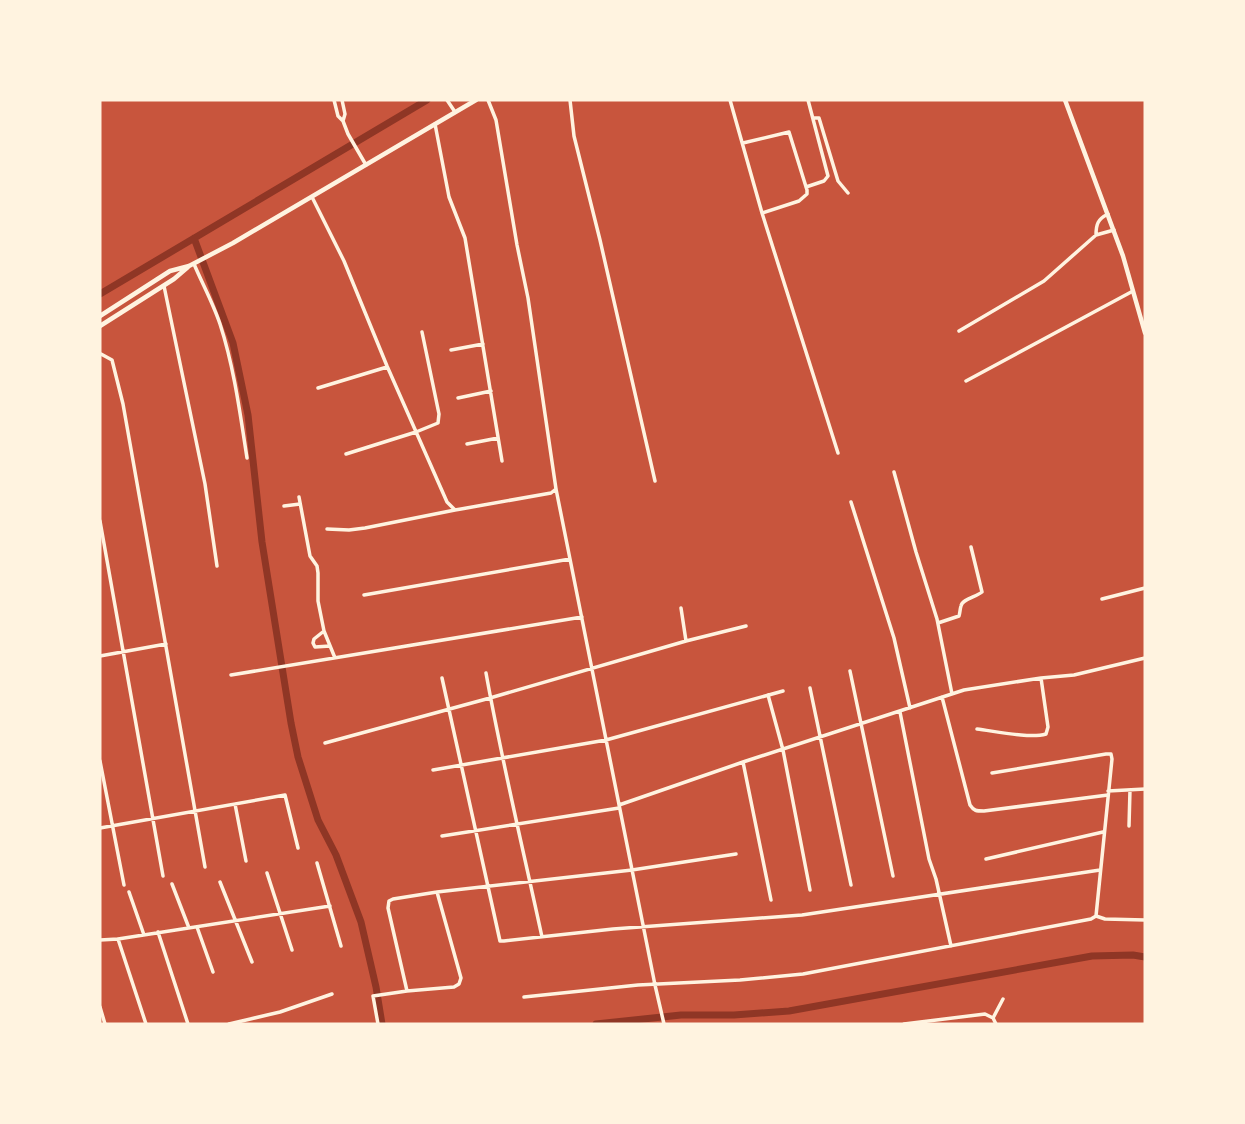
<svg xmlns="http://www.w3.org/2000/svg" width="1245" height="1124" font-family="'Work Sans',sans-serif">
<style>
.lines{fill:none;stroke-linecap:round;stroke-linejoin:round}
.canal{stroke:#8f3625;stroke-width:7}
.minor{stroke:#fff3e0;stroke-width:3.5}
.tertiary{stroke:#fff3e0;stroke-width:4.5}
.secondary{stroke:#fff3e0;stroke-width:4.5}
</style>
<rect width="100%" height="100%" fill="#c8553d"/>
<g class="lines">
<path class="canal" d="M 194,238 L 233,343 L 248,415 L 262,542 L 291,723 L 298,757 L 318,820 L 336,855 L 361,922 L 376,987 L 382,1024
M 100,294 L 427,100
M 596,1024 L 681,1015 L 734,1015 L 789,1011 L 1092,956 L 1133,955 L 1145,957"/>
<path class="minor" d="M 334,100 L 338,116 L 343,121 L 348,134 L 366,165
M 342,100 L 345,114 L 343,121
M 447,100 L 455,112
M 488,100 L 496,120 L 517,245 L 528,298 L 556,489 L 570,559 L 655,985 L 664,1024
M 570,100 L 574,136 L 600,240 L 655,481
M 730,100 L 762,213 L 838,453
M 813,118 L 819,118 L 838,181 L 848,193
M 435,124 L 449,197 L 465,238 L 502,461
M 743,143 L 789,132 L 807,190 L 807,194 L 799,201 L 762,213
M 806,187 L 824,181 L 828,176 L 808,100
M 312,197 L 344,261 L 387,366 L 447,502 L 455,510 L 461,509 L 551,493 L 556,489
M 1096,235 C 1096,224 1098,219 1108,214
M 194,264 C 202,283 213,303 220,324 C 234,367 240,413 247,458
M 164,286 L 205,484 L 217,566
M 959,331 L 1044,281 L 1096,235 L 1114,230
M 451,350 L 483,344
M 100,355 L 101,354 L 112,360 L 123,404 L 205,867
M 966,381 L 1133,291
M 318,388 L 387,367
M 458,398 L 491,391
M 467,444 L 498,438
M 346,454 L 416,432 L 438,423 L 439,414 L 422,332
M 894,472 L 916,552 L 937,619 L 952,694
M 299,497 L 310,556 L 317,566 L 318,573 L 318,601 L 324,631 L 314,639 L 313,643 L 315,647 L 330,646
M 851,502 L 894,638 L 910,708
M 284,506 L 300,504
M 100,521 L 163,876
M 327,529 L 349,530 L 365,528 L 455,510
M 364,595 L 570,559
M 1102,599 L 1145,588
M 681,608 L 686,641
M 938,623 L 959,616 C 960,613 960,609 961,606 C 962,599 976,597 982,592 L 971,547
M 324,631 L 335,658
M 100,656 L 166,644
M 850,671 L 893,876
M 486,673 C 502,762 523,849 542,937
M 231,675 L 582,617
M 442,678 L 500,941 L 504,941 L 613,929 L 802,915 L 1100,870
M 810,688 L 851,885
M 768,695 L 783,750 L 810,890
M 942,697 L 970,805 C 974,811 976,811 984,811 L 1108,795
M 900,712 L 929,859 L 936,879 L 951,946
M 977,729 C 994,731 1030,739 1046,734 L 1048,727 L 1041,678
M 325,743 L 490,698 L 686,641 L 746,626
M 100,761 L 124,885
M 743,762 L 771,900
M 433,770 L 606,740 L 783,691
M 1108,791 L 1145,789
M 235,804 L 246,861
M 619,805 L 743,762 L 964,690 L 1041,678 L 1074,675 L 1145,658
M 1129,826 L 1130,790
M 100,828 L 285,795 L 298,848
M 442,836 L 619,808
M 986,859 L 1103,832
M 317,863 L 341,946
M 267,873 L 292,950
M 220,882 L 252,962
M 172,884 L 189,928
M 129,892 L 144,935
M 437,892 L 461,978 L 459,984 L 454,987 L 407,991 L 388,908 L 389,901 L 393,899 L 437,892 L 632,870 L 736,854
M 1096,916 L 1105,919 L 1145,920
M 197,927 L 213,972
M 158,932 L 188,1024
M 118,939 L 146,1024
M 100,940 L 118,939 L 330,906
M 524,997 L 638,985 L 740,980 L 803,974 L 1091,919 L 1096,916 L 1112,759 L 1111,754 L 1106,754 L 992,773
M 100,1007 L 105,1024
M 993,1018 L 1003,999
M 229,1024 L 280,1012 L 332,994
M 378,1024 L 373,996 L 407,991
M 904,1024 L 985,1014 L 993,1018 L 996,1024"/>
<path class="tertiary" d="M 1065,100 L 1123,256 L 1145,333"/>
<path class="secondary" d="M 100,316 L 170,271 L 189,266 L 233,243 L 476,100
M 100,326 L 174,279 L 188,267"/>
</g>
<rect width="1245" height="1124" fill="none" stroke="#fff3e0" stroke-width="203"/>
</svg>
